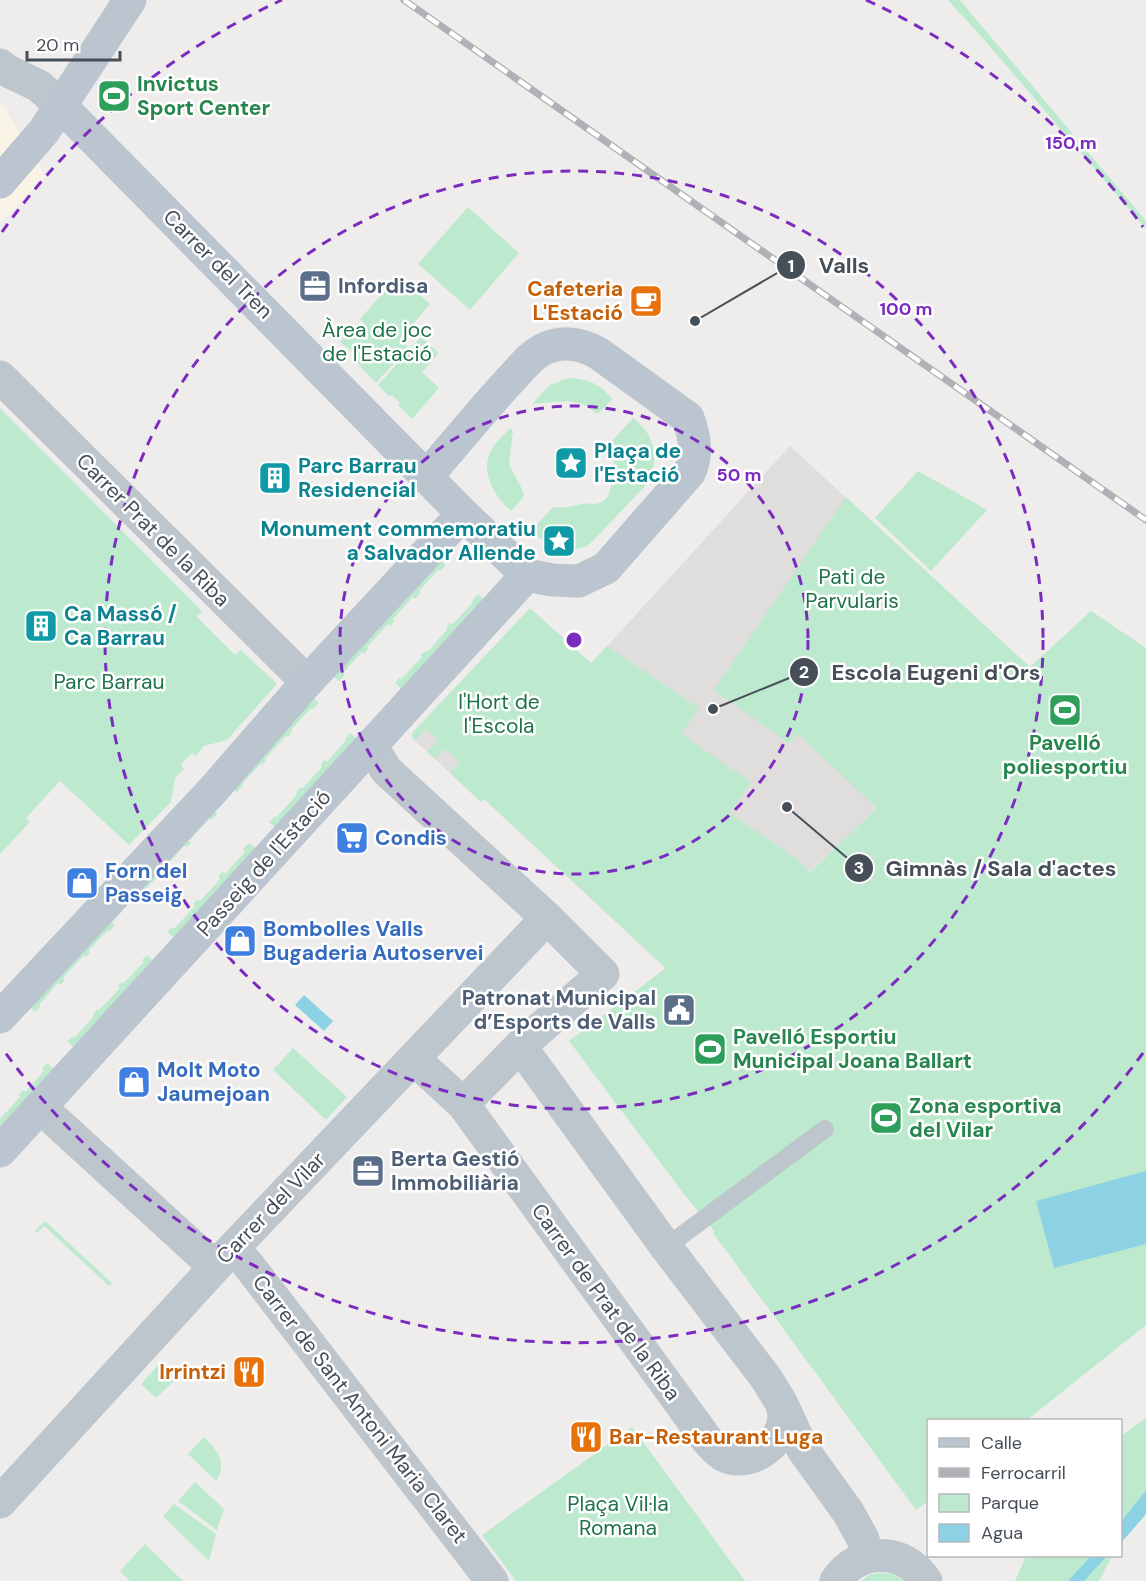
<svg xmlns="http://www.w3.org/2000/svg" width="1146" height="1581" font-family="'DM Sans',sans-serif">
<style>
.commercial{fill:#f9f4e5}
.education{fill:#e0dddd}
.green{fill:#bdeace}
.water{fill:#8dd2e4}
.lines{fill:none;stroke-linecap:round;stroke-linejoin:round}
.lane{stroke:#bec6cd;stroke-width:18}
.street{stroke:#bec6cd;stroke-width:33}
.secondary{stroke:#bbc5cf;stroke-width:33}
.rail-casing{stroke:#afb1b6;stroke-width:7}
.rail{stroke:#fff;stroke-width:4.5;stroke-dasharray:14;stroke-linecap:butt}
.ring{fill:none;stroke:#7b2cbf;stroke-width:3;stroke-dasharray:10 8}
.labels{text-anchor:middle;stroke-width:5;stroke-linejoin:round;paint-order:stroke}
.leisure-label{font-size:21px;font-weight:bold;fill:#27864d;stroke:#fff;text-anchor:start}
.street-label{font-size:21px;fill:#464f58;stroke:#fff}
.service-label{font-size:21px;font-weight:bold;fill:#4e5e75;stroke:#fff;text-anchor:start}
.food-label{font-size:21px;font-weight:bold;fill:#c56008;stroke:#fff;text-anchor:end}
.park-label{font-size:21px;fill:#1e7248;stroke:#fff}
.culture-label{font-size:21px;font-weight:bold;fill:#0d838f;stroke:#fff;text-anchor:start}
.shop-label{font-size:21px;font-weight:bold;fill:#366cbe;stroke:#fff;text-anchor:start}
.centre{fill:#7b2cbf;stroke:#fff;stroke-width:3}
.ring-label{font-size:18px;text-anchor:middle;font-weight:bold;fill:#7b2cbf;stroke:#fff;stroke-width:5;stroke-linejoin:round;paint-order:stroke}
.leader{fill:none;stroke:#464f58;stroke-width:2}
.callout-dot{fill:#464f58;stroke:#fff;stroke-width:2}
.mark-label{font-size:18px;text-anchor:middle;font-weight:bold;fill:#fff}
.callout-label{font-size:22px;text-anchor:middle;font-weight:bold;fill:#464f58;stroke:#fff;stroke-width:5;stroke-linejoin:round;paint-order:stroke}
</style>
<rect width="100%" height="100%" fill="#efecec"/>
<path class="commercial" d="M 2,104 L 46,177 L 0,222 L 0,106 Z"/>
<path class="education" d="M 790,446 L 984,625 L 880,806 L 808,873 L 666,969 L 484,799 L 481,802 L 435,759 L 412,738 L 412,733 L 589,666 Z"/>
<path class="green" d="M 948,0 L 960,0 L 1146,221 L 1146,229 L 986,42 Z
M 468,207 L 519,253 L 470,310 L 418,264 Z
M 402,279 L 430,304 L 400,339 L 408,347 L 376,383 L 355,361 L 358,357 L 340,342 L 353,327 L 358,331 L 364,323 L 360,319 L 392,283 L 396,286 Z
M 421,337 L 439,353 L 422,372 L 439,388 L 412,419 L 398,405 L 400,403 L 392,395 L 390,397 L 378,385 Z
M 568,378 C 587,378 601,384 612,399 L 598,414 L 583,404 L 568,401 L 532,404 L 550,385 Z
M 0,408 L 202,611 L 197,617 L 235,655 L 241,650 L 277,684 L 227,740 L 204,746 L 196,756 L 192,753 L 181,765 L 184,769 L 175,778 L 171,802 L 129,845 L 60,781 L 26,818 L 30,822 L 0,854 Z
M 633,418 C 656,435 660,460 646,485 L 589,545 C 569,555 545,546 532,530 L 553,507 C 563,508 571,507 581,504 C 585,503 590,504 595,504 C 611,502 611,487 612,475 C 614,463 616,454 611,442 Z
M 510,428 L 513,431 L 509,464 L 524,493 L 523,498 L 511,511 C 496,498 479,472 491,451 C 495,442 504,435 510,428 Z
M 918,471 L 987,510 L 931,571 L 875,518 Z
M 846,497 L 1030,667 L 1091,611 L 1146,648 L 1146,1325 L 1027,1420 L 928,1420 L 928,1501 L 916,1510 L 713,1233 L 715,1232 L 684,1194 L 569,1041 L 666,968 L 484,799 L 481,802 L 450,773 L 460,762 L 445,749 L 435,759 L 427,752 L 438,739 L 426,729 L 415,740 L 412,738 L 412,733 L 530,608 L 591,663 L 607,646 L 699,708 L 681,734 L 751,782 L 730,813 L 801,862 L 809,873 L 877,808 L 798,734 L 789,743 L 787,742 L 714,690 Z
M 438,558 L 446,565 L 440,571 L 438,570 L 419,591 L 420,593 L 415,599 L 413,597 L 393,619 L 394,621 L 390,626 L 388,624 L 367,647 L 368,649 L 364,654 L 362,652 L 343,673 L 345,675 L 339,681 L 332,675 Z
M 478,594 L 486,602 L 403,691 L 395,683 L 399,678 L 401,679 L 422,657 L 420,655 L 425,651 L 427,652 L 447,630 L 446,628 L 450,623 L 453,624 L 473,602 L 472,601 Z
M 311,696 L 319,703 L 313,709 L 311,708 L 291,730 L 292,732 L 288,737 L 286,736 L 265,759 L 266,760 L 262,765 L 260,764 L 242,784 L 243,785 L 237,792 L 230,785 Z
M 350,733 L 358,740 L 277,829 L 269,822 L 275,816 L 277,817 L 297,794 L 296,792 L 300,787 L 302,789 L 322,767 L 321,765 L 324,760 L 327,762 L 346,740 L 345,739 Z
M 210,807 L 217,814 L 211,820 L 209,819 L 189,841 L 191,843 L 187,847 L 184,846 L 164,868 L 166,870 L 162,874 L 160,874 L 139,896 L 140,898 L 136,902 L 128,896 Z
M 249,843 L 257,850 L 175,939 L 167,932 L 172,927 L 174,929 L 195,906 L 193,904 L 198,899 L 200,901 L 220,879 L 218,877 L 222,872 L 225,874 L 245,852 L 243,849 Z
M 107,918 L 115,925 L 110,931 L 108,930 L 89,950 L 90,952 L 86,957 L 84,955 L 63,978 L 65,980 L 60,985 L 58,983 L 39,1005 L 40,1007 L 35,1012 L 28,1005 Z
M 147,955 L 154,961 L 75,1048 L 67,1041 L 72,1037 L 74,1038 L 94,1016 L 93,1014 L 97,1009 L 99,1010 L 120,988 L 118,986 L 122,982 L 124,983 L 144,962 L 142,960 Z
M 293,1048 L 347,1097 L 326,1120 L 273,1070 Z
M 47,1063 L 55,1070 L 0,1130 L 0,1119 L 20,1097 L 19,1095 L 23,1090 L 25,1092 L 44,1071 L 42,1069 Z
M 45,1221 L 112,1283 L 109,1286 L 44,1226 L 37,1233 L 35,1231 Z
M 159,1364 L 175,1380 L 156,1398 L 141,1384 Z
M 1146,1418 L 1146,1509 L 1121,1542 L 1121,1436 Z
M 632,1427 L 745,1581 L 516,1581 L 482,1535 Z
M 204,1437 C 217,1450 228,1462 216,1481 L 188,1454 Z
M 195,1482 L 224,1509 L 217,1530 L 178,1501 Z
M 174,1504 L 216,1534 L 209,1561 L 163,1516 Z
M 145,1544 L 183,1581 L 130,1581 L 120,1571 Z
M 1026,1556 L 1112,1556 L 1099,1581 L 1015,1581 Z
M 881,1573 L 893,1574 L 905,1581 L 861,1581 L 869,1575 Z"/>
<path class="water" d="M 304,995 L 333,1021 L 324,1031 L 295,1005 Z
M 1146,1171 L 1146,1244 L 1054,1268 L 1036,1201 Z
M 1146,1490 L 1146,1514 L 1121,1543 L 1121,1522 Z
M 1091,1556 L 1107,1556 L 1084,1581 L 1068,1581 Z"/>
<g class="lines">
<path class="lane" d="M 666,1247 L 825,1129"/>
<path class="street" d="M 0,65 L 6,70 L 39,86 L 61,106
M 0,377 L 307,682
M 372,746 L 386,770 L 547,918 L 603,974 L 520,1046 L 463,1104
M 520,1046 L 666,1247 L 766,1378 L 782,1404 L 802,1448 L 848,1512 L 863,1539 L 867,1556
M 414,1059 L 463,1104 L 707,1440 C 712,1445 718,1453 725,1456 C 753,1469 790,1438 783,1409
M 40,1107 L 215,1267
M 246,1262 L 492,1581
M 0,1502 L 215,1267 L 547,918
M 836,1581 C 858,1547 904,1547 926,1581"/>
<path class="secondary" d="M 61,106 L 463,514 L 527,575 L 552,580 L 579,581 L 606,568 L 689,473 C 698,455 695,437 688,418 L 598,353 C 580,343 561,340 542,350 C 529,357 521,369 511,379 C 482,410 455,444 426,477
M 0,182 L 44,131 L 130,0
M 0,1017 L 213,790 L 307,682 L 463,514
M 0,1151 L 527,575"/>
<defs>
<path id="rail" d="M 404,0 L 1146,520"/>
</defs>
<use href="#rail" class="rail-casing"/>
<use href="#rail" class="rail"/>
</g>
<g class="ring">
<circle cx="574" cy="640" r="234"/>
<circle cx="574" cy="640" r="469"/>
<path d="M1143 1053A703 703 0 0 1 2 1048M2 232A703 703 0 0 1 282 0M866 0A703 703 0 0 1 1143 227"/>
</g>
<defs>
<symbol id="stadium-square" viewBox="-11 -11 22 22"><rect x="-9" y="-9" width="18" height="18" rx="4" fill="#2e9e5b" stroke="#fff"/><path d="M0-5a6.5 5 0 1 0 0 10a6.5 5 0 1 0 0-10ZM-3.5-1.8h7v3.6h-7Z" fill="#fff"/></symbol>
<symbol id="office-square" viewBox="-11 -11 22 22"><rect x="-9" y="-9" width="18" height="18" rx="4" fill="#5c6f8a" stroke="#fff"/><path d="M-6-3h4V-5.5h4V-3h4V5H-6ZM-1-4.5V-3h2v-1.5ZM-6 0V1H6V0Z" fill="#fff"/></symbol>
<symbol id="cafe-square" viewBox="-11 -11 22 22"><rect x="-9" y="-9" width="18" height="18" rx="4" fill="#e8710a" stroke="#fff"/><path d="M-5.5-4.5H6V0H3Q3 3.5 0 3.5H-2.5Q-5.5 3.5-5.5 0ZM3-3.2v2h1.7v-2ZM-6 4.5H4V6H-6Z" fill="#fff"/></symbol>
<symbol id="sight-square" viewBox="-11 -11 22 22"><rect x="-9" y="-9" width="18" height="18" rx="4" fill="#0f9aa8" stroke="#fff"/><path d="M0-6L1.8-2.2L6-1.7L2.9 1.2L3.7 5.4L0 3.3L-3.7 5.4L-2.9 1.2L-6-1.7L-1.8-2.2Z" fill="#fff"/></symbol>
<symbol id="building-square" viewBox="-11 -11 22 22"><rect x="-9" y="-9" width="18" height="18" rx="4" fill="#0f9aa8" stroke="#fff"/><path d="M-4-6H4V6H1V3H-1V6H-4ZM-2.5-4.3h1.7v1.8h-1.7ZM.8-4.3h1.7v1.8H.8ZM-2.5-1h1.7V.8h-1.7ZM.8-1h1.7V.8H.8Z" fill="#fff"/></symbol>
<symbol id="supermarket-square" viewBox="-11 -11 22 22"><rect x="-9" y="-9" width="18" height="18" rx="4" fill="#3f7fe0" stroke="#fff"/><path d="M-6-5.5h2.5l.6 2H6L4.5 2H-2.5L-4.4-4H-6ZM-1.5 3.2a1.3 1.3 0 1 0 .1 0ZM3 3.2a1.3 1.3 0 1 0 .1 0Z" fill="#fff"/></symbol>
<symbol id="shop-square" viewBox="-11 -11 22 22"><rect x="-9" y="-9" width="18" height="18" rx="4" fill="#3f7fe0" stroke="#fff"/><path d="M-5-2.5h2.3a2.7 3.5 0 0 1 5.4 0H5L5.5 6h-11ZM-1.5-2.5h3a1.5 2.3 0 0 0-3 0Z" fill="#fff"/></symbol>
<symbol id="civic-square" viewBox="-11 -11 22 22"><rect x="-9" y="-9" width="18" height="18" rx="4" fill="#5c6f8a" stroke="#fff"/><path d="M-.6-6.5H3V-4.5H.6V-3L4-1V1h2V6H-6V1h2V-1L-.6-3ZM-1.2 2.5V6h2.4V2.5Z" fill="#fff"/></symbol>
<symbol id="restaurant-square" viewBox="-11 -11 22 22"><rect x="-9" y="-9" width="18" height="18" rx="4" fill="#e8710a" stroke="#fff"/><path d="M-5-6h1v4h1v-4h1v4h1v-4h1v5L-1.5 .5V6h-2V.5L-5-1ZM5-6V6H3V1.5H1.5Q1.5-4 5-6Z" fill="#fff"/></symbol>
</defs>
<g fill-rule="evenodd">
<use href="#stadium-square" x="95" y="77" width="38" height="38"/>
<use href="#office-square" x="296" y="267" width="38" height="38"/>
<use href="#cafe-square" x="627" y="282" width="38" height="38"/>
<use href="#sight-square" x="552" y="444" width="38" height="38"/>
<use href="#building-square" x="256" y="459" width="38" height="38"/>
<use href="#sight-square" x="540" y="522" width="38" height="38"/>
<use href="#building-square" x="22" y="607" width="38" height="38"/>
<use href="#stadium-square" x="1046" y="691" width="38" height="38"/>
<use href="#supermarket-square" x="333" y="819" width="38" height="38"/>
<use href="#shop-square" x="63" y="864" width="38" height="38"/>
<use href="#shop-square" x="221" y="922" width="38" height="38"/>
<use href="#civic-square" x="660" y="991" width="38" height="38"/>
<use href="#stadium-square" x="691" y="1030" width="38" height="38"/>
<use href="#shop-square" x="115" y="1063" width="38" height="38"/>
<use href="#stadium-square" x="867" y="1099" width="38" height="38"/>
<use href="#office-square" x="349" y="1152" width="38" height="38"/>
<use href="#restaurant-square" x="230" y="1353" width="38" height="38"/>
<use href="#restaurant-square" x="567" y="1418" width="38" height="38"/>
</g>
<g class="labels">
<g class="leisure-label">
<text x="137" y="91">Invictus<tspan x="137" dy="24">Sport Center</tspan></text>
<text x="1065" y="750" text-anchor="middle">Pavelló<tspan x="1065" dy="24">poliesportiu</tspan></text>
<text x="733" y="1044">Pavelló Esportiu<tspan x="733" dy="24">Municipal Joana Ballart</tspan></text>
<text x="909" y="1113">Zona esportiva<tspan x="909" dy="24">del Vilar</tspan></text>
</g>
<g class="street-label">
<text transform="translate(218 264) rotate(45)" y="7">Carrer del Tren</text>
<text transform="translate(153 530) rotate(45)" y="7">Carrer Prat de la Riba</text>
<text transform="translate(264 863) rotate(-48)" y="7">Passeig de l'Estació</text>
<text transform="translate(271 1208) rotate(-46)" y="7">Carrer del Vilar</text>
<text transform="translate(606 1302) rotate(54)" y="7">Carrer de Prat de la Riba</text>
<text transform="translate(360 1409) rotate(52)" y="7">Carrer de Sant Antoni Maria Claret</text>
</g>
<g class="service-label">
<text x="338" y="293">Infordisa</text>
<text x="656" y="1005" text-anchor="end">Patronat Municipal<tspan x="656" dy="24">d’Esports de Valls</tspan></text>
<text x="391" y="1166">Berta Gestió<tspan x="391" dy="24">Immobiliària</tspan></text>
</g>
<g class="food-label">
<text x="623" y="296">Cafeteria<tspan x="623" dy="24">L'Estació</tspan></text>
<text x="226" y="1379">Irrintzi</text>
<text x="609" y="1444" text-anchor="start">Bar-Restaurant Luga</text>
</g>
<g class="park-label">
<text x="377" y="337">Àrea de joc<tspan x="377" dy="24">de l'Estació</tspan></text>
<text x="852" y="584">Pati de<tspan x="852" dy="24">Parvularis</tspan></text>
<text x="109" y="689">Parc Barrau</text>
<text x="499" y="709">l'Hort de<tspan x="499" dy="24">l'Escola</tspan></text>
<text x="618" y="1511">Plaça Vil·la<tspan x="618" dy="24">Romana</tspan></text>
</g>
<g class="culture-label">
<text x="594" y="458">Plaça de<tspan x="594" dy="24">l'Estació</tspan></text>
<text x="298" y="473">Parc Barrau<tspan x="298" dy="24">Residencial</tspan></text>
<text x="536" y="536" text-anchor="end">Monument commemoratiu<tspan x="536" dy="24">a Salvador Allende</tspan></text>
<text x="64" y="621">Ca Massó /<tspan x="64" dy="24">Ca Barrau</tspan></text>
</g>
<g class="shop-label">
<text x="375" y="845">Condis</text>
<text x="105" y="878">Forn del<tspan x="105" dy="24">Passeig</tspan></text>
<text x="263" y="936">Bombolles Valls<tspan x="263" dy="24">Bugaderia Autoservei</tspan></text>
<text x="157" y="1077">Molt Moto<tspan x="157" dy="24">Jaumejoan</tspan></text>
</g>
</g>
<circle cx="574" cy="640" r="9" class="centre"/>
<g class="ring-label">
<text x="1071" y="149">150 m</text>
<text x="906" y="315">100 m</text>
<text x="739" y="481">50 m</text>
</g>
<path class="leader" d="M695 321L791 265M713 709L804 672M787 807L859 868"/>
<g class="callout-dot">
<circle cx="695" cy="321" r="6"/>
<circle cx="713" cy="709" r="6"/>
<circle cx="787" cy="807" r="6"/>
<circle cx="791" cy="265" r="15"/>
<circle cx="804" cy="672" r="15"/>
<circle cx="859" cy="868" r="15"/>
</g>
<g class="mark-label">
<text x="791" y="272">1</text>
<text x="804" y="678">2</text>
<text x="859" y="874">3</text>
</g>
<g class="callout-label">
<text x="844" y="273">Valls</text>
<text x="936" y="680">Escola Eugeni d'Ors</text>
<text x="1001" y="876">Gimnàs / Sala d'actes</text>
</g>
<rect x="927" y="1419" width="195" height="138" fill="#ffffff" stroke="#b5b9bc" stroke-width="1.5"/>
<rect x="939" y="1438" width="30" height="9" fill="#bbc5cf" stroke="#b5b9bc" stroke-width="1.5"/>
<text x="981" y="1449" font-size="18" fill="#464f58">Calle</text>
<rect x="939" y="1468" width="30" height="9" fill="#afb1b6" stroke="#b5b9bc" stroke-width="1.5"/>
<text x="981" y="1479" font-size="18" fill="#464f58">Ferrocarril</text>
<rect x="939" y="1494" width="30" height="18" fill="#bdeace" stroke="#b5b9bc" stroke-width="1.5"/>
<text x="981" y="1509" font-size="18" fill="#464f58">Parque</text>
<rect x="939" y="1524" width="30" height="18" fill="#8dd2e4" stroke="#b5b9bc" stroke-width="1.5"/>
<text x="981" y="1539" font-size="18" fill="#464f58">Agua</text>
<path d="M27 51v9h93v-9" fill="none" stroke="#464f58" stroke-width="3"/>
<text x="36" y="51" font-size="18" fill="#464f58" stroke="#ffffff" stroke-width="4.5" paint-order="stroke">20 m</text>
</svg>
